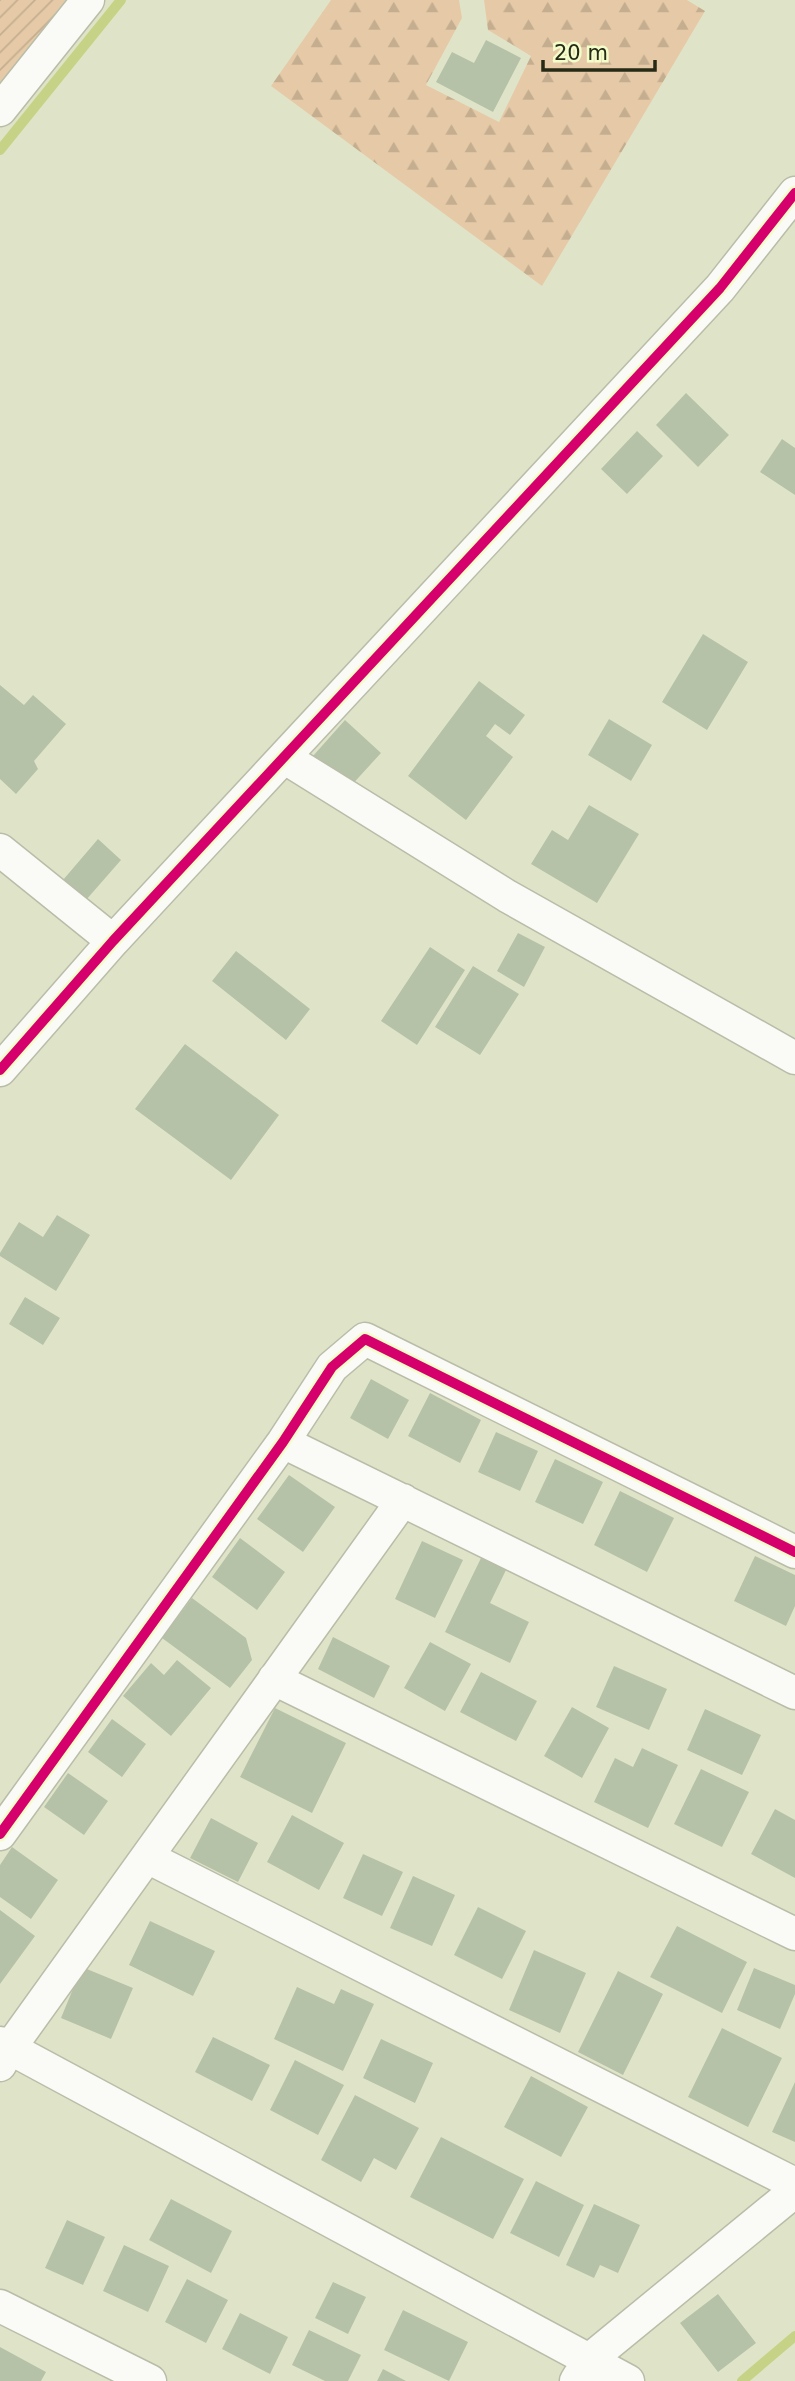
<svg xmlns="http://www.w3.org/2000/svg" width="795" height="2381" font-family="'DejaVu Sans',sans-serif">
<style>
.forest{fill:url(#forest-firs)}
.garden{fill:url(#garden-furrows)}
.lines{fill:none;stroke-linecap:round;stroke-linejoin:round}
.stream{stroke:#c6d386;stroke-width:10}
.building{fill:#b5c2a7}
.minor-casing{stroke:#b9bda8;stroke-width:35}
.minor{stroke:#fafbf7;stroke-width:32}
.cycleway-casing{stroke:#f3fdca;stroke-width:15}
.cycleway{stroke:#d6006c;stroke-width:10}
</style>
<defs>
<pattern id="forest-firs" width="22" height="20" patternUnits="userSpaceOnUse" patternTransform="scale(1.75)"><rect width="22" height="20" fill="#e6caa7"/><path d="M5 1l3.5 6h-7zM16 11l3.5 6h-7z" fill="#c5ae8f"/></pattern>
<pattern id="garden-furrows" width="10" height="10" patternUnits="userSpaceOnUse" patternTransform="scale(1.75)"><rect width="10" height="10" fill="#e6caa7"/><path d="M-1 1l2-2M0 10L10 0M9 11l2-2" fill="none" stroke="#c5ae8f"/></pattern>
</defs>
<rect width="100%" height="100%" fill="#dfe4c9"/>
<path class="forest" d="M 331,0 L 459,0 L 462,18 L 426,85 L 499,122 L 531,56 L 488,30 L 484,0 L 687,0 L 705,11 L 542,286 L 271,86 Z"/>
<path class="garden" d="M 0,0 L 67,0 L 0,83 Z"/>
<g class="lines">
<path class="stream" d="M 0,150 L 121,0
M 742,2381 L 795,2336"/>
</g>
<path class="building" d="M 486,40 L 521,58 L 493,112 L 436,82 L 452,52 L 474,63 Z
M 686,393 L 729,435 L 698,467 L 656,425 Z
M 637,431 L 663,456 L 627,494 L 601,469 Z
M 782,439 L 795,448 L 795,495 L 760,472 Z
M 703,634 L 748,662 L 707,730 L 662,702 Z
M 479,681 L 525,715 L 510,735 L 495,724 L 486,736 L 513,757 L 466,820 L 408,776 Z
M 0,685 L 24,705 L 33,695 L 66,724 L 34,761 L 38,769 L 16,794 L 0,779 Z
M 609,719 L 652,745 L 631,781 L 588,755 Z
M 345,720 L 381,753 L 349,788 L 313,756 Z
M 589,805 L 639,834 L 597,903 L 531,864 L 552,830 L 568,840 Z
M 98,839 L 121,860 L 86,900 L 63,880 Z
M 518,933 L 545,947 L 524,987 L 497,971 Z
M 430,947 L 465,970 L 417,1045 L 381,1021 Z
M 236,951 L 310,1009 L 286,1040 L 212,981 Z
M 473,966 L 519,994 L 480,1055 L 435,1027 Z
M 185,1044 L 279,1115 L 231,1180 L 135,1109 Z
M 57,1215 L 90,1235 L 56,1291 L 0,1256 L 0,1253 L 19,1222 L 43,1237 Z
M 25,1297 L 60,1318 L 43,1345 L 9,1324 Z
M 371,1379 L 409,1400 L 388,1439 L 350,1418 Z
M 430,1393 L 481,1420 L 460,1463 L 408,1436 Z
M 496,1432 L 538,1451 L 520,1491 L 478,1472 Z
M 555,1459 L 603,1482 L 583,1524 L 535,1502 Z
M 289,1475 L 335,1507 L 303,1552 L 257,1519 Z
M 620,1491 L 674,1518 L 647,1572 L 594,1545 Z
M 240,1538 L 285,1572 L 257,1610 L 212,1577 Z
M 422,1541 L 463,1560 L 435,1618 L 395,1599 Z
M 755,1556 L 795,1575 L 795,1606 L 786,1626 L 734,1601 Z
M 481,1558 L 506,1570 L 490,1603 L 529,1622 L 510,1663 L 445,1632 Z
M 192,1598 L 246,1638 L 252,1660 L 230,1688 L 162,1638 Z
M 333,1637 L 390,1666 L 374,1698 L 318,1669 Z
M 430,1642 L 471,1664 L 445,1711 L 404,1688 Z
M 177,1660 L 211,1688 L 171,1736 L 123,1696 L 151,1663 L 164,1675 Z
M 614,1666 L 667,1689 L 649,1730 L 596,1707 Z
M 481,1672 L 537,1701 L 516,1741 L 460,1712 Z
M 572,1707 L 609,1728 L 582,1778 L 544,1756 Z
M 275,1708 L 346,1743 L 312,1813 L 240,1777 Z
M 705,1709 L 761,1735 L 742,1775 L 687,1750 Z
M 112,1719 L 146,1744 L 122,1777 L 88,1752 Z
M 642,1748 L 678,1765 L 648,1828 L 594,1802 L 615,1758 L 633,1767 Z
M 701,1769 L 749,1792 L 722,1847 L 674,1824 Z
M 68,1773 L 108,1801 L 84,1835 L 44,1807 Z
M 775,1809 L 795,1820 L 795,1878 L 751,1854 Z
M 292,1815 L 344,1843 L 319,1890 L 267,1862 Z
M 211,1818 L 258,1843 L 238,1882 L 190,1858 Z
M 12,1847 L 58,1880 L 31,1919 L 0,1897 L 0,1865 Z
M 363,1854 L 403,1872 L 382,1916 L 343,1898 Z
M 413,1876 L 455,1895 L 432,1946 L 390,1928 Z
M 478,1907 L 526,1931 L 502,1979 L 454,1955 Z
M 0,1910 L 35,1936 L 0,1984 Z
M 150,1921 L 215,1951 L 193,1996 L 129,1965 Z
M 677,1926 L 747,1962 L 722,2013 L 650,1977 Z
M 534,1950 L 586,1973 L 560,2033 L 509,2010 Z
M 82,1967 L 133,1988 L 111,2039 L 61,2018 Z
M 754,1968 L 795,1985 L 795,1994 L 780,2029 L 737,2010 Z
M 618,1971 L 663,1994 L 623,2075 L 578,2052 Z
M 297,1987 L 334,2004 L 341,1989 L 374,2004 L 343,2071 L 274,2039 Z
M 722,2028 L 782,2058 L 748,2127 L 688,2097 Z
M 213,2037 L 270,2065 L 252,2101 L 195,2072 Z
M 381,2039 L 433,2063 L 415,2103 L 363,2078 Z
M 295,2060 L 344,2085 L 318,2135 L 270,2110 Z
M 531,2076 L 588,2107 L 561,2157 L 504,2127 Z
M 795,2082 L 795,2142 L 772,2132 Z
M 355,2095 L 419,2128 L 396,2170 L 374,2158 L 361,2182 L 321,2160 Z
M 441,2137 L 524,2179 L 493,2239 L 410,2197 Z
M 536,2181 L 584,2205 L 559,2257 L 510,2233 Z
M 171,2199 L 232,2231 L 211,2273 L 149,2240 Z
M 594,2204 L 640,2225 L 618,2273 L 600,2265 L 594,2278 L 566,2265 Z
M 67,2220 L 105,2237 L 83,2285 L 45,2268 Z
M 124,2245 L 169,2266 L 148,2312 L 103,2291 Z
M 187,2279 L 228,2300 L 206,2343 L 165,2322 Z
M 333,2282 L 366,2297 L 348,2334 L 315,2318 Z
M 718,2294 L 756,2343 L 718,2372 L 680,2323 Z
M 403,2310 L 468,2342 L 449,2381 L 384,2350 Z
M 240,2313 L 288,2337 L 270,2374 L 222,2349 Z
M 309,2330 L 361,2355 L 348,2381 L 325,2381 L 292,2365 Z
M 0,2347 L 46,2372 L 41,2381 L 0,2381 Z
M 383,2369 L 406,2381 L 377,2381 Z"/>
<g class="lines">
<defs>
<path id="minor" d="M 0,110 L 88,0
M 285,758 L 507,896 L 795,1058
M 0,850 L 113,941
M 0,1070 L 113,941 L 720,288 L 795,193
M 283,1442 L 795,1693
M 274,1679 L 795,1934
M 0,1834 L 283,1442 L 332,1367 L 365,1339 L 795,1552
M 147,1857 L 795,2184
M 0,2043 L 628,2381
M 0,2065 L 9,2049 L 403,1500
M 0,2306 L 150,2381
M 576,2381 L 589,2360 L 795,2191"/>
</defs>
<use href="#minor" class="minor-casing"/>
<use href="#minor" class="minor"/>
<defs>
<path id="cycleway" d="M 0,1070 L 113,941 L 720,288 L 795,193
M 0,1834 L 283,1442 L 332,1367 L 365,1339 L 795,1552"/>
</defs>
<use href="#cycleway" class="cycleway-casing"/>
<use href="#cycleway" class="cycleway"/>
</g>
<path d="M543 60v10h112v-10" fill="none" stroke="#262a16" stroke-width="3.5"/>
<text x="554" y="60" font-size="21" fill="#262a16" stroke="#f3fdca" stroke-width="5" paint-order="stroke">20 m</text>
</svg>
